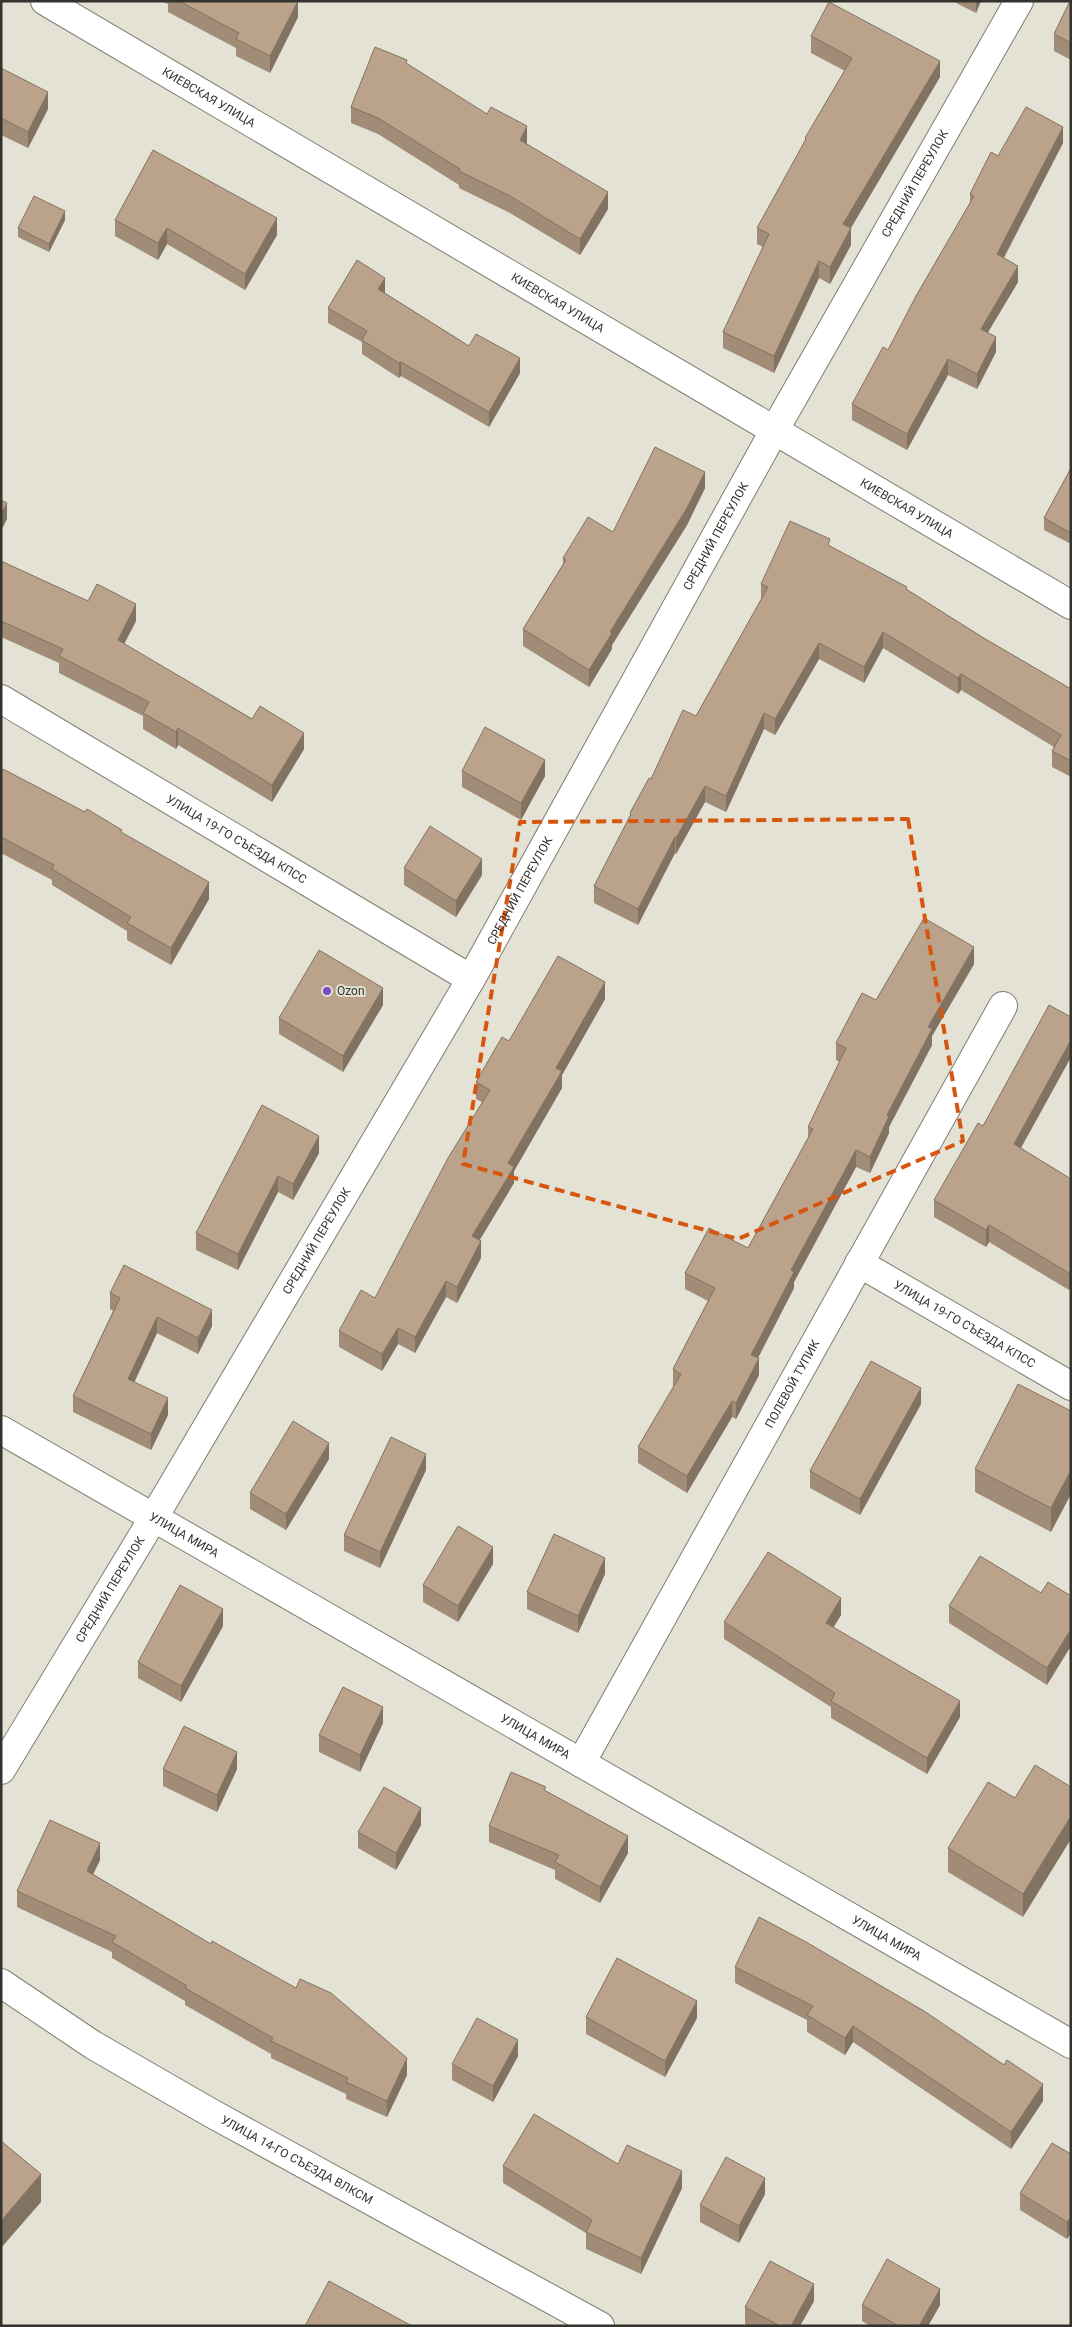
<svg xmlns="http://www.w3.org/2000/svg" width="1072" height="2327" font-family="Roboto,sans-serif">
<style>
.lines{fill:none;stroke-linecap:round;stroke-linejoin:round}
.street-casing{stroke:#7d7d70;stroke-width:30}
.secondary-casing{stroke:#7d7d70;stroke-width:30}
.street{stroke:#fff;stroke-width:28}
.secondary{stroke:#fff;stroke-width:28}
.wall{fill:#a08c77}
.shaded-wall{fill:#827261}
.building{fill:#baa38a;stroke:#827261}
.marked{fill:none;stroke:#d6550f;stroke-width:4;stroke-dasharray:10 6;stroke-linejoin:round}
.poi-dot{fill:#744cc5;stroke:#e3e2d4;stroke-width:2}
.labels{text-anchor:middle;stroke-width:4;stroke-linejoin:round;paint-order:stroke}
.street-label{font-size:12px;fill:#34332e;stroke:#e3e2d4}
.poi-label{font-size:12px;fill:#34332e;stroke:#e3e2d4;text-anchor:start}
</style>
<rect width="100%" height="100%" fill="#e3e2d4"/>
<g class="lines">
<defs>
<g id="street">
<path id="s1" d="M 45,1 L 1071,605"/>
<path id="s2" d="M 1,699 L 471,979"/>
<path id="s3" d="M 859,1263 L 1071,1386"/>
<path id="s4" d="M 1,1430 L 1071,2044"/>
<path id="s5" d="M 581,1763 L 1003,1006"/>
</g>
<g id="secondary">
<path id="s6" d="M 1,1770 L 154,1517 L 471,979 L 774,431 L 1019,1"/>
<path id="s7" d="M 1,1983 L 93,2045 L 211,2113 L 600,2326"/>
</g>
</defs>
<use href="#street" class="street-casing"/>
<use href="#secondary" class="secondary-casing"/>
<use href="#street" class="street"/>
<use href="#secondary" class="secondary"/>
</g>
<path class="wall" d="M 161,1 L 298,1 L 298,17 L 270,73 L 236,56 L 236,48 L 168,12 L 168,4 Z
M 955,1 L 981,1 L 976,13 L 958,4 Z
M 1071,1 L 1071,60 L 1054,51 L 1054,34 Z
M 811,36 L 940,77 L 851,228 L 851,245 L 830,284 L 819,278 L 774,373 L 723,348 L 723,332 L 763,247 L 757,244 L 757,228 L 805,142 L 805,138 L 845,71 L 811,53 Z
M 407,64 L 527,142 L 526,143 L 608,209 L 580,255 L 510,213 L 459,188 L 459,185 L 378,134 L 351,123 L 351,107 Z
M 1,68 L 48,109 L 28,148 L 1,135 Z
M 1063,143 L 1004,258 L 1018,282 L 988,332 L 996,352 L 977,389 L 948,375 L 907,450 L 852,420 L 852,404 L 888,350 L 970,203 L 970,194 L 998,156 Z
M 65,220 L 49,252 L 18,237 L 18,228 Z
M 115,220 L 277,235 L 245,290 L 167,244 L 158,260 L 115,236 Z
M 385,292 L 385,293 L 469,346 L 520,373 L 489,427 L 401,376 L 399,378 L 362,354 L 362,342 L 328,323 L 328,308 Z
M 1071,468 L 1071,544 L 1044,530 L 1044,518 Z
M 705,488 L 687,525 L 612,645 L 612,649 L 589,687 L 523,646 L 523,629 L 563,564 L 563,558 L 613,532 Z
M 830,546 L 907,590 L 982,637 L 1071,689 L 1071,777 L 1052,767 L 1052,751 L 1054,747 L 961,690 L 958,694 L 883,648 L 864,683 L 819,659 L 775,735 L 764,729 L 726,812 L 705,802 L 676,854 L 675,853 L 638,925 L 594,903 L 594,886 L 630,816 L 630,813 L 651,779 L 696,716 L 761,600 L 761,584 Z
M 1,561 L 88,601 L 136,621 L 124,644 L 304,749 L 272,802 L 178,745 L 176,749 L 143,729 L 143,716 L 59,673 L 59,663 L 1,637 Z
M 462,771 L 545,776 L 521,820 L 462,787 Z
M 1,773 L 122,833 L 209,899 L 171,965 L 127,940 L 127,931 L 52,885 L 52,880 L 1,853 Z
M 404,868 L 482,875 L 456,917 L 404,885 Z
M 974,964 L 932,1036 L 932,1045 L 889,1127 L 889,1133 L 870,1173 L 856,1167 L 794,1282 L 794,1288 L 758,1358 L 759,1375 L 736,1419 L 732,1417 L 687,1493 L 638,1463 L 638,1447 L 674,1386 L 673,1386 L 673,1369 L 708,1301 L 685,1289 L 685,1273 L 748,1248 L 808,1138 L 808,1127 L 840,1062 L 836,1060 L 836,1043 L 876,1000 Z
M 605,999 L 562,1075 L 562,1088 L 514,1171 L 514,1183 L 479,1240 L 481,1258 L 457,1303 L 446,1297 L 415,1353 L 398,1344 L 382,1371 L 339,1347 L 339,1331 L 375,1298 L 482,1102 L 476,1099 L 476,1082 L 509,1041 Z
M 383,1005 L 343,1072 L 279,1034 L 279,1018 Z
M 1071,1017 L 1071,1057 L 1021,1148 L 1071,1179 L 1071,1286 L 1069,1290 L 989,1242 L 986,1247 L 934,1217 L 934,1200 L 983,1126 Z
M 262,1105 L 319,1153 L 293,1200 L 278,1192 L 238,1270 L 196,1250 L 196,1233 Z
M 110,1293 L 212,1326 L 198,1354 L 157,1333 L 134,1382 L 168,1415 L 151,1450 L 73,1412 L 73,1396 L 113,1311 L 110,1309 Z
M 921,1404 L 860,1515 L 810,1488 L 810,1471 Z
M 1071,1411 L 1051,1532 L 975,1492 L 975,1469 Z
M 329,1459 L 286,1530 L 250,1509 L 250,1493 Z
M 426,1470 L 380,1568 L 344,1551 L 344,1535 Z
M 493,1564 L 458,1622 L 423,1602 L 423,1585 Z
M 605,1574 L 578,1633 L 527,1609 L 527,1592 Z
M 1048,1582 L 1047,1685 L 949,1623 L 949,1606 L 1041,1593 Z
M 841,1615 L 833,1627 L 960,1717 L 927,1774 L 831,1718 L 831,1707 L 724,1639 L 724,1622 Z
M 223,1626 L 181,1702 L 138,1678 L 138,1662 Z
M 383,1723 L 360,1772 L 319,1752 L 319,1735 Z
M 1035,1765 L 1023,1917 L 948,1872 L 948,1848 L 1015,1798 Z
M 163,1769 L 237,1769 L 217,1812 L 163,1786 Z
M 546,1791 L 628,1853 L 600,1903 L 555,1879 L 555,1870 L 489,1842 L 489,1826 Z
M 421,1825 L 396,1870 L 358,1848 L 358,1832 Z
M 100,1860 L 93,1874 L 407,2075 L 387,2117 L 346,2099 L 346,2094 L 271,2058 L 271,2054 L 185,2005 L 185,2001 L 112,1958 L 112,1952 L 17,1907 L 17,1891 Z
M 735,1967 L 1004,2065 L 1043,2101 L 1011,2149 L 853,2042 L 845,2055 L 807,2032 L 807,2020 L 735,1983 Z
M 586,2017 L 697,2018 L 665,2077 L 586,2034 Z
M 518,2056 L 493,2102 L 452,2080 L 452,2064 Z
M 1071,2154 L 1071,2233 L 1067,2239 L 1020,2210 L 1020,2193 Z
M 618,2164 L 682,2188 L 641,2274 L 586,2249 L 586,2233 L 503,2183 L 503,2166 Z
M 765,2194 L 739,2243 L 700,2222 L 700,2205 Z
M 814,2301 L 800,2326 L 749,2326 L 745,2324 L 745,2307 Z
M 862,2305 L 940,2305 L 928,2326 L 870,2326 L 862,2321 Z"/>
<path class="shaded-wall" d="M 298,1 L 298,17 L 270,73 L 270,56 Z
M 976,1 L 981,1 L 976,13 Z
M 940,61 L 940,77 L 843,241 L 843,224 Z
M 48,92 L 48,109 L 28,148 L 28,132 Z
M 527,126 L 527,142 L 520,156 L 520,140 Z
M 1063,127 L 1063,143 L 997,270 L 997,254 Z
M 608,192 L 608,209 L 580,255 L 580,239 Z
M 65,211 L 65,220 L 49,252 L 49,244 Z
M 277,218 L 277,235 L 245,290 L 245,274 Z
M 167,228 L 167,244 L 158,260 L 158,243 Z
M 851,228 L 851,245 L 830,284 L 830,267 Z
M 819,261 L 819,278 L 774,373 L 774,356 Z
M 1018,266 L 1018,282 L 981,344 L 981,329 Z
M 385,278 L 385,292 L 378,304 L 378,289 Z
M 996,337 L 996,352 L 977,389 L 977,374 Z
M 520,358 L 520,373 L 489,427 L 489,412 Z
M 948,359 L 948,375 L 907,450 L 907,434 Z
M 401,362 L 401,376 L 399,378 L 399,363 Z
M 705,472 L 705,488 L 687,525 L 612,645 L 612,649 L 589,687 L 589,670 L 610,632 Z
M 7,503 L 7,519 L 1,531 L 1,514 Z
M 136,604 L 136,621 L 118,656 L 118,640 Z
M 883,632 L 883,648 L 864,683 L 864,667 Z
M 819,643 L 819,659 L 775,735 L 775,719 Z
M 961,674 L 961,690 L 958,694 L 958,678 Z
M 764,713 L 764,729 L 726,812 L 726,796 Z
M 178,728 L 178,745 L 176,749 L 176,732 Z
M 304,733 L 304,749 L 272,802 L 272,785 Z
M 545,760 L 545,776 L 521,820 L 521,803 Z
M 705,786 L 705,802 L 676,854 L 676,838 Z
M 675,837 L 675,853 L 638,925 L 638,909 Z
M 482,859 L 482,875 L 456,917 L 456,901 Z
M 209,882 L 209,899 L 171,965 L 171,948 Z
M 974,947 L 974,964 L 932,1036 L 932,1045 L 889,1127 L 889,1133 L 870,1173 L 870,1157 L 887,1115 L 928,1027 Z
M 605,982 L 605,999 L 562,1075 L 562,1088 L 514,1171 L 514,1183 L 472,1253 L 472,1236 L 556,1068 Z
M 383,988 L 383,1005 L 343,1072 L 343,1056 Z
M 1071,1040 L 1071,1057 L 1014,1160 L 1014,1144 Z
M 319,1136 L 319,1153 L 293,1200 L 293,1184 Z
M 856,1150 L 856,1167 L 794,1282 L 794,1288 L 751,1371 L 751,1355 L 791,1270 Z
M 278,1176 L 278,1192 L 238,1270 L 238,1254 Z
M 989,1225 L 989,1242 L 986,1247 L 986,1230 Z
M 481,1241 L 481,1258 L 457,1303 L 457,1287 Z
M 1071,1270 L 1071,1286 L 1069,1290 L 1069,1273 Z
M 446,1281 L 446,1297 L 415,1353 L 415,1337 Z
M 212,1310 L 212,1326 L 198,1354 L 198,1338 Z
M 157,1317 L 157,1333 L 128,1396 L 128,1379 Z
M 398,1328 L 398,1344 L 382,1371 L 382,1354 Z
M 759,1358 L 759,1375 L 736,1419 L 736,1403 Z
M 921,1388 L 921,1404 L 860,1515 L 860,1499 Z
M 168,1398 L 168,1415 L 151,1450 L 151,1434 Z
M 732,1401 L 732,1417 L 687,1493 L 687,1476 Z
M 329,1443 L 329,1459 L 286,1530 L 286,1514 Z
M 426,1454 L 426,1470 L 380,1568 L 380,1552 Z
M 1071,1470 L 1071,1494 L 1051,1532 L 1051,1508 Z
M 493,1547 L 493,1564 L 458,1622 L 458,1606 Z
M 605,1558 L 605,1574 L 578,1633 L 578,1616 Z
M 841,1598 L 841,1615 L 826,1640 L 826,1623 Z
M 223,1609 L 223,1626 L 181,1702 L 181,1686 Z
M 1071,1629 L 1071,1646 L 1047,1685 L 1047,1668 Z
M 960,1701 L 960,1717 L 927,1774 L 927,1758 Z
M 383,1707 L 383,1723 L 360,1772 L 360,1755 Z
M 237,1752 L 237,1769 L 217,1812 L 217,1795 Z
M 421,1808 L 421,1825 L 396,1870 L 396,1853 Z
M 1071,1816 L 1071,1839 L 1023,1917 L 1023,1894 Z
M 628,1836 L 628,1853 L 600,1903 L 600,1887 Z
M 100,1843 L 100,1860 L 87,1887 L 87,1871 Z
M 697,2001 L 697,2018 L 665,2077 L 665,2061 Z
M 853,2026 L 853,2042 L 845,2055 L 845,2038 Z
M 518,2040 L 518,2056 L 493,2102 L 493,2086 Z
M 407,2058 L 407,2075 L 387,2117 L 387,2101 Z
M 1043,2084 L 1043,2101 L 1011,2149 L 1011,2132 Z
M 682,2171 L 682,2188 L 641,2274 L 641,2258 Z
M 41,2174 L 41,2202 L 1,2248 L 1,2221 Z
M 765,2178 L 765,2194 L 739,2243 L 739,2226 Z
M 1071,2217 L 1071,2233 L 1067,2239 L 1067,2222 Z
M 814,2284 L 814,2301 L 800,2326 L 791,2326 Z
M 940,2289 L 940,2305 L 928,2326 L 919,2326 Z"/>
<path class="building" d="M 179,1 L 298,1 L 270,56 L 236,39 L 239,33 Z
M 1070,1 L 1071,1 L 1071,43 L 1054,34 Z
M 829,2 L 940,61 L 843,224 L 851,228 L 830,267 L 819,261 L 774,356 L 723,332 L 769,234 L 757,228 L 806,139 L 805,138 L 852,58 L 811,36 Z
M 375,47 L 407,60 L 406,63 L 487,114 L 491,107 L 527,126 L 520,140 L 608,192 L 580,239 L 510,196 L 459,171 L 460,169 L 378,118 L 351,107 Z
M 1,68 L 48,92 L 28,132 L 1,118 Z
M 1026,107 L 1063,127 L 997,254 L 1018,266 L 981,329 L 996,337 L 977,374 L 948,359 L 907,434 L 852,404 L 883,347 L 888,350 L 916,296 L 974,196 L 970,194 L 991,152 L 998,156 Z
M 153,150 L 277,218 L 245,274 L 167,228 L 158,243 L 115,220 Z
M 34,196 L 65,211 L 49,244 L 18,228 Z
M 357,260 L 385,278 L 378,289 L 469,346 L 476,334 L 520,358 L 489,412 L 401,362 L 399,363 L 362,340 L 367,331 L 328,308 Z
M 655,447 L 705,472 L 687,508 L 610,632 L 612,633 L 589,670 L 523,629 L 566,560 L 563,558 L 588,517 L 613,532 Z
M 1071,468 L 1071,533 L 1044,518 Z
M 1,500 L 7,503 L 1,514 Z
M 790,521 L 830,539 L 828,545 L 907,587 L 906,589 L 982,637 L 1071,689 L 1071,761 L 1052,751 L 1061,735 L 961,674 L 958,678 L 883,632 L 864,667 L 819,643 L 775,719 L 764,713 L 726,796 L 705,786 L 676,838 L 675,837 L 638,909 L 594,886 L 631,814 L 630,813 L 649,778 L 651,779 L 683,710 L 696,716 L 768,587 L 761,584 Z
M 1,561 L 88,601 L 97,584 L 136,604 L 118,640 L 252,719 L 260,706 L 304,733 L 272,785 L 178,728 L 176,732 L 143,713 L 149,702 L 59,656 L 63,649 L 1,621 Z
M 485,727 L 545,760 L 521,803 L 462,771 Z
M 3,769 L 85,812 L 87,809 L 122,830 L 121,832 L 209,882 L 171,948 L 127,923 L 131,917 L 52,869 L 54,865 L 1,837 L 1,773 Z
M 430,826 L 482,859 L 456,901 L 404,868 Z
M 924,918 L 974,947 L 928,1027 L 932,1029 L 887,1115 L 889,1116 L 870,1157 L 856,1150 L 791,1270 L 794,1272 L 751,1355 L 759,1358 L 736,1403 L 732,1401 L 687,1476 L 638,1447 L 681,1374 L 673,1369 L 715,1288 L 685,1273 L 709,1228 L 748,1248 L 813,1129 L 808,1127 L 846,1048 L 836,1043 L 862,993 L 876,1000 Z
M 319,950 L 383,988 L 343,1056 L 279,1018 Z
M 558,956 L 605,982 L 556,1068 L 562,1071 L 508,1163 L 514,1167 L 472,1236 L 481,1241 L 457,1287 L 446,1281 L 415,1337 L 398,1328 L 382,1354 L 339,1331 L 361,1290 L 375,1298 L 448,1158 L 490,1090 L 476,1082 L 502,1037 L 509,1041 Z
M 1049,1005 L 1071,1017 L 1071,1040 L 1014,1144 L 1071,1179 L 1071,1270 L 1069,1273 L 989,1225 L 986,1230 L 934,1200 L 978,1123 L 983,1126 Z
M 262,1105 L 319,1136 L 293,1184 L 278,1176 L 238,1254 L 196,1233 Z
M 124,1265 L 212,1310 L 198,1338 L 157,1317 L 128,1379 L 168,1398 L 151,1434 L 73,1396 L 120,1298 L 110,1293 Z
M 871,1361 L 921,1388 L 860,1499 L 810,1471 Z
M 1018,1384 L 1071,1411 L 1071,1470 L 1051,1508 L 975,1469 Z
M 293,1421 L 329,1443 L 286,1514 L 250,1493 Z
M 391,1437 L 426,1454 L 380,1552 L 344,1535 Z
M 458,1526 L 493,1547 L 458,1606 L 423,1585 Z
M 554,1534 L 605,1558 L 578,1616 L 527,1592 Z
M 768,1552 L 841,1598 L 826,1623 L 960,1701 L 927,1758 L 831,1701 L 835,1693 L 724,1622 Z
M 980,1556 L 1041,1593 L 1048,1582 L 1071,1596 L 1071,1629 L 1047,1668 L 949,1606 Z
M 180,1585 L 223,1609 L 181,1686 L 138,1662 Z
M 343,1687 L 383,1707 L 360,1755 L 319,1735 Z
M 184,1726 L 237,1752 L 217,1795 L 163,1769 Z
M 1035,1765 L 1071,1787 L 1071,1816 L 1023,1894 L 948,1848 L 988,1782 L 1015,1798 Z
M 511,1772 L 546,1787 L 544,1790 L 628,1836 L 600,1887 L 555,1862 L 559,1855 L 489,1826 Z
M 384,1787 L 421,1808 L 396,1853 L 358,1832 Z
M 50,1820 L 100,1843 L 87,1871 L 211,1944 L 212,1941 L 296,1988 L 300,1979 L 331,1993 L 407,2058 L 387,2101 L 346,2082 L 348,2078 L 271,2041 L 273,2038 L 185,1988 L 187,1986 L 112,1942 L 116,1936 L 17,1891 Z
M 759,1917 L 806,1942 L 924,2011 L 1004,2065 L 1007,2060 L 1043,2084 L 1011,2132 L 853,2026 L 845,2038 L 807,2015 L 813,2006 L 735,1967 Z
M 617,1958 L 697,2001 L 665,2061 L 586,2017 Z
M 477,2018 L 518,2040 L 493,2086 L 452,2064 Z
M 534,2114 L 618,2164 L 627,2145 L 682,2171 L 641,2258 L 586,2232 L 592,2220 L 503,2166 Z
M 1,2141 L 41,2174 L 1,2221 Z
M 1052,2143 L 1071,2154 L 1071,2217 L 1067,2222 L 1020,2193 Z
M 726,2157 L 765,2178 L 739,2226 L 700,2205 Z
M 887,2259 L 940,2289 L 919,2326 L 899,2326 L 862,2305 Z
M 770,2261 L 814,2284 L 791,2326 L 780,2326 L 745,2307 Z
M 329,2281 L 412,2326 L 305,2326 Z"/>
<path class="marked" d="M 908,819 L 963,1141 L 738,1239 L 463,1164 L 520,822 Z"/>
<circle class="poi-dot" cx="327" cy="991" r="5"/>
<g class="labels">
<g class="street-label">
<text dy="4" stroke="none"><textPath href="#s1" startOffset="190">КИЕВСКАЯ УЛИЦА</textPath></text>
<text dy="4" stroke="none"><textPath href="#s6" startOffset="1831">СРЕДНИЙ ПЕРЕУЛОК</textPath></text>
<text dy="4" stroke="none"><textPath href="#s1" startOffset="595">КИЕВСКАЯ УЛИЦА</textPath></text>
<text dy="4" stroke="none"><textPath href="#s1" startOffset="1000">КИЕВСКАЯ УЛИЦА</textPath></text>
<text dy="4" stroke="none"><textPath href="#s6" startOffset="1426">СРЕДНИЙ ПЕРЕУЛОК</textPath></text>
<text dy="4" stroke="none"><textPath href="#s2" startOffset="274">УЛИЦА 19-ГО СЪЕЗДА КПСС</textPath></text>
<text dy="4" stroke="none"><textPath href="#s6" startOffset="1021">СРЕДНИЙ ПЕРЕУЛОК</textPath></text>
<text dy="4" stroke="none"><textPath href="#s6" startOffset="616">СРЕДНИЙ ПЕРЕУЛОК</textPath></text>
<text dy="4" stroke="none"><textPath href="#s3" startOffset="122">УЛИЦА 19-ГО СЪЕЗДА КПСС</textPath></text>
<text dy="4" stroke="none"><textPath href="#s5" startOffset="434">ПОЛЕВОЙ ТУПИК</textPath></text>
<text dy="4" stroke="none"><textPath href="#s4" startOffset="211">УЛИЦА МИРА</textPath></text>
<text dy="4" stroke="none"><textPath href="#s6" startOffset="211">СРЕДНИЙ ПЕРЕУЛОК</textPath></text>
<text dy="4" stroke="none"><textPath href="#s4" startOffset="616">УЛИЦА МИРА</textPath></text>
<text dy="4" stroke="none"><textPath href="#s4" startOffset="1021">УЛИЦА МИРА</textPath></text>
<text dy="4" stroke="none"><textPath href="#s7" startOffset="345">УЛИЦА 14-ГО СЪЕЗДА ВЛКСМ</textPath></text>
</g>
<g class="poi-label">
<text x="337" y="995">Ozon</text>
</g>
</g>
<rect width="1072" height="2327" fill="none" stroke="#34332e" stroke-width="5"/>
</svg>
